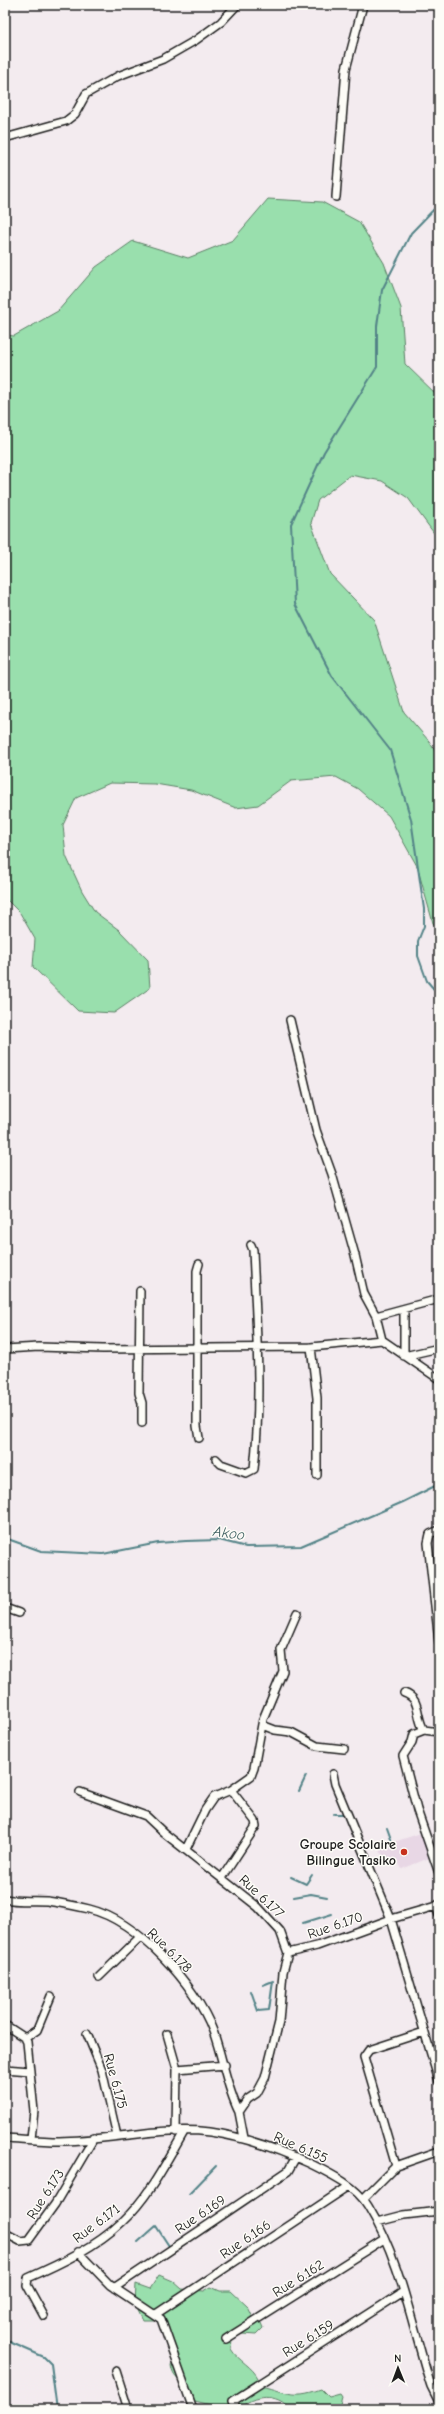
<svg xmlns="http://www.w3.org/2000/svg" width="444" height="2414" font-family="'Comic Neue',sans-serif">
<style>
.built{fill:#e8d7e5}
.green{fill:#99dfad;stroke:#5a7e64}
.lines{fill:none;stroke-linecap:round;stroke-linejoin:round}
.stream{stroke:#538387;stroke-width:2}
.street-casing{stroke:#1c1c1c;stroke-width:10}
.street{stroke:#fdfcf7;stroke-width:7}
.poi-dot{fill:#c8321e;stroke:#fdfcf7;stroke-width:1.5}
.labels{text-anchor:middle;stroke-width:3;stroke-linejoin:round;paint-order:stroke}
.poi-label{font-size:14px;font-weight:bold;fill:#1c1c1c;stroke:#fdfcf7;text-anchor:end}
.street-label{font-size:14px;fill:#1c1c1c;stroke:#fdfcf7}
.water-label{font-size:15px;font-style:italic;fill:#406163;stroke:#fdfcf7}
</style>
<rect width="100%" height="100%" fill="#f3ebef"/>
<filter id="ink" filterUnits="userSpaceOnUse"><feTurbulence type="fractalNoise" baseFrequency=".025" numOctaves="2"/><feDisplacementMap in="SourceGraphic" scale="8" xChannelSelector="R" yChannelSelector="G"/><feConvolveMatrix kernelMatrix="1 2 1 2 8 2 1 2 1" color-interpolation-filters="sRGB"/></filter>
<g filter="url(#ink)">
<path class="built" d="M 421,1833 L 429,1858 L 402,1869 L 397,1860 L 384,1861 L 379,1847 Z"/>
<path class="green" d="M 268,199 L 322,202 L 359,222 L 384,263 L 401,308 L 405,364 L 439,397 L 439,540 L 408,498 L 382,481 L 350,475 L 318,500 L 311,523 L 330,574 L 374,620 L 404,712 L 429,741 L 439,758 L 439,931 L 433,923 L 417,866 L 389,816 L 358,789 L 336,777 L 291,781 L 258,805 L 236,808 L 191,790 L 155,784 L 110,783 L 76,798 L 63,825 L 66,856 L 82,891 L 95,912 L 119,930 L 148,960 L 150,988 L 114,1013 L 78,1011 L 33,967 L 35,939 L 20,913 L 5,898 L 5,335 L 14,336 L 58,311 L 96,267 L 133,241 L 188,258 L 233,240 Z
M 159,2275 L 173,2281 L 182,2289 L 204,2291 L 211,2287 L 220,2291 L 231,2291 L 248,2307 L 254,2320 L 261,2323 L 263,2328 L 256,2335 L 242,2334 L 232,2339 L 231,2349 C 238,2361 253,2366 259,2380 L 257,2385 C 287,2391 290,2400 321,2389 L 329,2397 L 340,2394 L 342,2397 L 340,2404 L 344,2409 L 290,2409 C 278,2393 253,2394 239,2409 L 214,2409 L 211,2405 L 191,2400 L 183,2382 C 175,2379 172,2373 171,2365 L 175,2358 L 159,2324 L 155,2320 L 143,2320 L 135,2303 L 136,2284 L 150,2289 Z"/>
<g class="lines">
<path class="stream" d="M 439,204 L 411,233 L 382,290 L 377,326 L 377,367 L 324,452 L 291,524 L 295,604 L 332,676 L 390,750 L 411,819 L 424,909 L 424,926 L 418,941 L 418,956 L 427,981 L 439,995
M 5,1538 L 41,1551 L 103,1554 L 158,1543 L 186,1541 L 219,1540 L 246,1547 L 301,1546 L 403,1502 L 439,1484
M 299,1791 L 306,1776
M 334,1814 L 344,1814
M 387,1828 L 392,1842
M 291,1877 L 306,1884 L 312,1875
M 294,1897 L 311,1894 L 327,1897
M 303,1923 L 332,1914
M 251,1991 L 258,2011 L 269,2010 L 273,1981 L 263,1985
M 189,2194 L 216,2166
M 138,2242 L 156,2226 L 169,2246
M 5,2340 L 44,2357 L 51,2364 L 57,2409"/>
<defs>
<path id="street" d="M 5,138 L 66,121 L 75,114 L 86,94 L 118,76 L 163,59 L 196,40 L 221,22 L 237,5
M 336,197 L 346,69 L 363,5
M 290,1020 L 316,1130 L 332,1174 L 355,1255 L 364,1294 L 376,1316 L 382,1340
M 199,1264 L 197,1271 L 197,1426 L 199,1438
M 140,1291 L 139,1393 L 142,1403 L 142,1423
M 404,1310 L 404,1356 L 439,1348
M 376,1316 L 439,1299
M 311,1347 L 317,1398 L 317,1475
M 5,1349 L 39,1347 L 103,1349 L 311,1347 L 382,1340 L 439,1379
M 216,1459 L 221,1464 L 246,1473 L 254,1469 C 262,1397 256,1322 253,1250 L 251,1245
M 439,1530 L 430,1534 L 428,1543 L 439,1642
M 5,1608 L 19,1613
M 439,1662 L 439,1683
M 404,1693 C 422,1699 415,1716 424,1730
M 262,1725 L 275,1730 L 291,1732 L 317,1746 L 344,1749
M 439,1732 L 424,1730 L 414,1734 L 412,1742 L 403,1756 L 417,1810 L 439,1873
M 333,1774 L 335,1784 L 391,1919 L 436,1906
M 80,1792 L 146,1816 L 164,1833 L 258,1907 L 280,1931 L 288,1953 L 283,1972 L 279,2022 L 265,2078 L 257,2093 L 248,2099 L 239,2112 L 244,2138
M 186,1849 L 205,1810 L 214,1797 L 231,1790 L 251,1776 L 254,1768 L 263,1719 L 283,1671 L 281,1650 L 297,1613
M 222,1878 L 256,1826 L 255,1821 L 231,1790
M 5,1899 C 19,1902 33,1900 47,1901 C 61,1903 76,1906 89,1909 C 138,1921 196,1985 213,2031 C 223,2058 226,2086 239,2112
M 439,1904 L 436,1906 L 439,1915
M 288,1953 L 317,1946 L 391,1919 L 439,2081
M 99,1977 L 140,1937
M 5,2025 L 25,2038 L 27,2042 L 34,2111 L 31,2139
M 87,2034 L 102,2070 L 117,2136
M 167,2034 L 177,2069 L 176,2132
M 25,2038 L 37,2030 L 51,1996
M 5,2069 L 30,2071
M 177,2069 L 225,2065
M 5,2138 C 23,2139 41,2141 59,2141 C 109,2141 160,2126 210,2132 C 246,2137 278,2149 311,2164 C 331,2174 356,2186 368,2206 C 401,2260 412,2327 431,2386 L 439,2402
M 396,2166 L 364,2057 L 369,2050 L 424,2032
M 363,2199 L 396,2166 L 439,2151
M 377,2222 L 404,2215 L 439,2211
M 5,2233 L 20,2241 L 29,2240 L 55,2204 L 94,2138
M 78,2252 L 110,2285 L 161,2319 L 193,2409
M 114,2288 L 288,2171 L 296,2157
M 156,2314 L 349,2186
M 44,2316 L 27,2285 L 28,2278 C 60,2264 96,2247 122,2222 C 148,2198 166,2163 184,2132
M 226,2339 L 384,2239
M 116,2371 L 128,2409
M 236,2409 L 233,2401 L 403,2292"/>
</defs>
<use href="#street" class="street-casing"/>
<use href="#street" class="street"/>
</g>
</g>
<circle class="poi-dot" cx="404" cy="1852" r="4"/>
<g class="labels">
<g class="poi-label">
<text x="396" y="1849">Groupe Scolaire<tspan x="396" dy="16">Bilingue Tasiko</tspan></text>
</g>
<g class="street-label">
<text transform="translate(262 1896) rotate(43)" y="5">Rue 6.177</text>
<text transform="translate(335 1925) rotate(-19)" y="5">Rue 6.170</text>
<text transform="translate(170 1950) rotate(45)" y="5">Rue 6.178</text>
<text transform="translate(116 2081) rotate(75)" y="5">Rue 6.175</text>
<text transform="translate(301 2147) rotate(24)" y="5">Rue 6.155</text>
<text transform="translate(45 2194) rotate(-57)" y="5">Rue 6.173</text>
<text transform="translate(200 2214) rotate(-34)" y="5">Rue 6.169</text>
<text transform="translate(96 2223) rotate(-37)" y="5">Rue 6.171</text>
<text transform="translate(245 2239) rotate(-34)" y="5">Rue 6.166</text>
<text transform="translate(298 2278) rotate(-32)" y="5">Rue 6.162</text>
<text transform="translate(308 2338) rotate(-32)" y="5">Rue 6.159</text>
</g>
<g class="water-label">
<text transform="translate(229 1533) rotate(8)" y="5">Akoo</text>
</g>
</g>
<rect width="444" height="2414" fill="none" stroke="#fdfcf7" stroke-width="20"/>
<rect x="10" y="10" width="424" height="2394" fill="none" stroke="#1c1c1c" stroke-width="1.5" filter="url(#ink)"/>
<g transform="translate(398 2368) rotate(359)" stroke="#fdfcf7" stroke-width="3" paint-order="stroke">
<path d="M0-3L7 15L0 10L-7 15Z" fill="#1c1c1c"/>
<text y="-6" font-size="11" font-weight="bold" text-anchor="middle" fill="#1c1c1c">N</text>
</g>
</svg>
